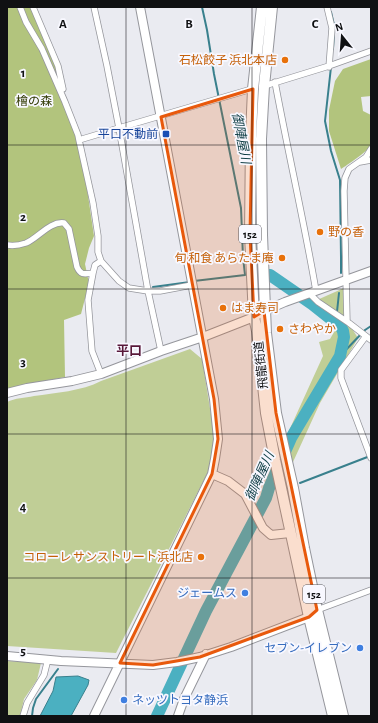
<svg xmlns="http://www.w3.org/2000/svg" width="378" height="723" font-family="'Alegreya Sans','Noto Sans JP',sans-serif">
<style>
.green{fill:#c0ce96}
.forest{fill:#b2c47d}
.water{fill:#4bb0c1;stroke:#39808d}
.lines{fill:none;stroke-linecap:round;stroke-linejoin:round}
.stream{stroke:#39808d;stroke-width:2}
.river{stroke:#4bb0c1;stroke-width:12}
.street-casing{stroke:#95969c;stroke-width:7}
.secondary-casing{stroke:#95969c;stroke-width:10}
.highway-casing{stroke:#95969c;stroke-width:12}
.street{stroke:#fff;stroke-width:5.5}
.secondary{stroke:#fff;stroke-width:8}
.highway{stroke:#fff;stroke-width:10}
.marked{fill:#e8590c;fill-opacity:0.2;stroke:#e8590c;stroke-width:3;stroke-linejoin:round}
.grid{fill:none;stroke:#101113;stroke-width:1;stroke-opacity:0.55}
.food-dot{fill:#e8710a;stroke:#f8f8ff;stroke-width:1.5}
.transit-dot{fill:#1a4fb4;stroke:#f8f8ff;stroke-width:1.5}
.shop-dot{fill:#3f7fe0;stroke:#f8f8ff;stroke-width:1.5}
.labels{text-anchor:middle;stroke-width:3.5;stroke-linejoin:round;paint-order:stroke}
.shield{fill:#f8f8ff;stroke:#56565a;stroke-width:1}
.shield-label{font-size:11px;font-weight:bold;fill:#101113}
.food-label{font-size:12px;fill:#c56008;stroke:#f8f8ff;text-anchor:end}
.park-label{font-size:12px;fill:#2f3801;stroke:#f8f8ff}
.transit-label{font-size:12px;fill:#164399;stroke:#f8f8ff;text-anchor:end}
.street-label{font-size:12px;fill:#101113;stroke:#f8f8ff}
.shop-label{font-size:12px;fill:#366cbe;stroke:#f8f8ff;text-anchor:end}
.water-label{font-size:13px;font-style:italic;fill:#0e3d44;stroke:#f8f8ff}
.neighbourhood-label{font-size:13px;font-weight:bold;fill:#581839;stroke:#f8f8ff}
.grid-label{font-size:13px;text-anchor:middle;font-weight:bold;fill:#101113;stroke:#f8f8ff;stroke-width:3.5;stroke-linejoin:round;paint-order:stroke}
</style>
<rect width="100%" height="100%" fill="#eaebf1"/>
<path class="green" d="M 344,288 L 347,321 L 358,338 L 320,403 L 293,462 L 291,460 L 287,435 L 323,356 L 319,342 L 330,339 L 337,327 L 317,300 Z
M 190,349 L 202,359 L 214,433 L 211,463 L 207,474 L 116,653 L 7,646 L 7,402 C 15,398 25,398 34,396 C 55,393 82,391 101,381 Z
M 7,661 L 41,663 L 37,680 L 24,699 L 20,716 L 7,716 Z"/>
<path class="forest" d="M 7,7 L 31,7 L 57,69 L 78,146 L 86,182 L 94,236 L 89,248 L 85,264 L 89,283 L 81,314 L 64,320 L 65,377 L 7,389 Z
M 371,59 L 371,96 L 361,97 L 363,111 L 371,115 C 371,121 373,142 370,146 C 368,151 346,166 341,169 L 329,131 L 329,110 L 335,81 L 343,69 Z"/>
<path class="water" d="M 78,676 L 89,680 L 88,685 L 71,716 L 40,716 L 53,691 L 56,677 Z"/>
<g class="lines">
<path class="stream" d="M 331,12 L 334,25
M 333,49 L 334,32
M 331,67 L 325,121 L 331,151 L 340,180 L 341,257 L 341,273
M 194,281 L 245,275 L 243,257 L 241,208 L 214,74 L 207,30 L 202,7
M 153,287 L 190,282
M 336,321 L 339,293
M 340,356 L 365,330 L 371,326
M 300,483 L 370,456
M 269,488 L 274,487
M 32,716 L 33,708 L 36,699 L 58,669"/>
<path class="river" d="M 157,716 L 206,611 L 266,498 L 269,488 L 291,438 L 340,356 L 344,337 L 343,331 L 341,327 L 312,304 L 270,275"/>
<defs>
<path id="street" d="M 20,7 L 26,22 L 42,49 L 65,102 L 78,135 L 79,140
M 33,7 L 58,66 L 63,89
M 94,7 L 107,66 L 119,128 L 255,88
M 327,7 L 332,28 L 329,67
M 275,82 C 288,152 304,221 316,291
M 264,86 L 329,66 L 371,51
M 360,162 L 371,160
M 7,245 C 13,246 20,245 26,243 C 38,238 50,221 64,223 L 69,229 L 77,267 C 81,276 85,274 93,273 L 95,265 L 101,261 L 98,252 L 98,236 L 93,203 L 79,140 L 119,128 L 148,291 L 161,351
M 101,261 L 119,281 L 129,288 L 148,291 L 160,291 L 192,285
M 93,273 L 88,300 L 92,351 L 101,374
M 309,293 L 318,302 L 349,323 L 371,340
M 347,321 L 344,191 L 345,178 L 349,169 L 366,157 L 371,149
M 366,336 L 341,370 L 341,378 L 371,458
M 317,610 L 371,590
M 23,716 L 27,703 L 44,675 L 48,659"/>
<path id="secondary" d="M 7,393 L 27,388 L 72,381 L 101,374 L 161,351 L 203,337 L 254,317 L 264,311 L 285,302 L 371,271
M 212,474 L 228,481 L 245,494 L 263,528 L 271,535 L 290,533
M 7,656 L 61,661 L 153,665 L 177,662 L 200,657 L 231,647 L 309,617 L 313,614
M 94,716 L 212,474 L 215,459 L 218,439 L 214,399 L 140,7
M 178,716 L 184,699 L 206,654"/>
<path id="highway" d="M 262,7 L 253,89 L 251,136 L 250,234 L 254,317 L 257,331 L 266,413 L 275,460 L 309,617 L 333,716
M 272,7 L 264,86 L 261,139 L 262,235 L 266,333 L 276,413 L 293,488 L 304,548 L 317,610 L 343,716"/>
</defs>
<use href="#street" class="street-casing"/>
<use href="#secondary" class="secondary-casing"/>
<use href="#highway" class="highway-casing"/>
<use href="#street" class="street"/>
<use href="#secondary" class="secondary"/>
<use href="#highway" class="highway"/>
</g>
<path class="marked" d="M 253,89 L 250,234 L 254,317 L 264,311 L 276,413 L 317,610 L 309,617 L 200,657 L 153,665 L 120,663 L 212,474 L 218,439 L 214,399 L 161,117 Z"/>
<path class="grid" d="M 126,7 L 126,716M 252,7 L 252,716M 7,145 L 371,145M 7,289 L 371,289M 7,434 L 371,434M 7,578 L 371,578"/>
<g class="food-dot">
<circle cx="285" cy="60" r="4"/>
<circle cx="320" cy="232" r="4"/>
<circle cx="282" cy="258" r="4"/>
<circle cx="223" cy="308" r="4"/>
<circle cx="280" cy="329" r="4"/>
<circle cx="201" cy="557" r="4"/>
</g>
<rect class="transit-dot" x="162" y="130" width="8" height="8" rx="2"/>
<g class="shop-dot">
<circle cx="245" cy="593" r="4"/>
<circle cx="360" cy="648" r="4"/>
<circle cx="124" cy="700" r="4"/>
</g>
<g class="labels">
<g class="shield">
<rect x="239" y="225" width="22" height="18" rx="3"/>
<rect x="303" y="585" width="22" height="18" rx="3"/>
</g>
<g class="shield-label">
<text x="250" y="238">152</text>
<text x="314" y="598">152</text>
</g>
<g class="food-label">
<text x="277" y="64">石松餃子 浜北本店</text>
<text x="328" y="236" text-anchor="start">野の香</text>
<text x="274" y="262">旬 和食 あらたま庵</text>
<text x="231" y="312" text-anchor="start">はま寿司</text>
<text x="288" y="333" text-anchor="start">さわやか</text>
<text x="193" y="561">コローレ サンストリート浜北店</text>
</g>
<g class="park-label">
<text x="34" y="105">檜の森</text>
</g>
<g class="transit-label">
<text x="158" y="138">平口不動前</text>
</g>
<g class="street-label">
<text transform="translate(261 365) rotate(-96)" y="4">飛龍街道</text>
</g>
<g class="shop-label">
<text x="237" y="597">ジェームス</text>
<text x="352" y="652">セブン-イレブン</text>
<text x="132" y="704" text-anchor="start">ネッツトヨタ静浜</text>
</g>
<g class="water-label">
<text transform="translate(242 138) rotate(79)" y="5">御陣屋川</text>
<text transform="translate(259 476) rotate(-66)" y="5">御陣屋川</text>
</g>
<g class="neighbourhood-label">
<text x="129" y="355">平口</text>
</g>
</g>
<g class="grid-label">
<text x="63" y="28">A</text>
<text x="189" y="28">B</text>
<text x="315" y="28">C</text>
<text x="23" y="77">1</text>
<text x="23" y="221">2</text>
<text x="23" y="366">3</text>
<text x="23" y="511">4</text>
<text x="23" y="655">5</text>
</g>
<rect width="378" height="723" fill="none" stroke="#101113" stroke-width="16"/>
<g transform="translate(342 36) rotate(343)" stroke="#f8f8ff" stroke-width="3" paint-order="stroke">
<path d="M0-3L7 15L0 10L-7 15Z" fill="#101113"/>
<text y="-6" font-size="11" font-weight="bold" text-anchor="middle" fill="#101113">N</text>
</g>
</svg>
